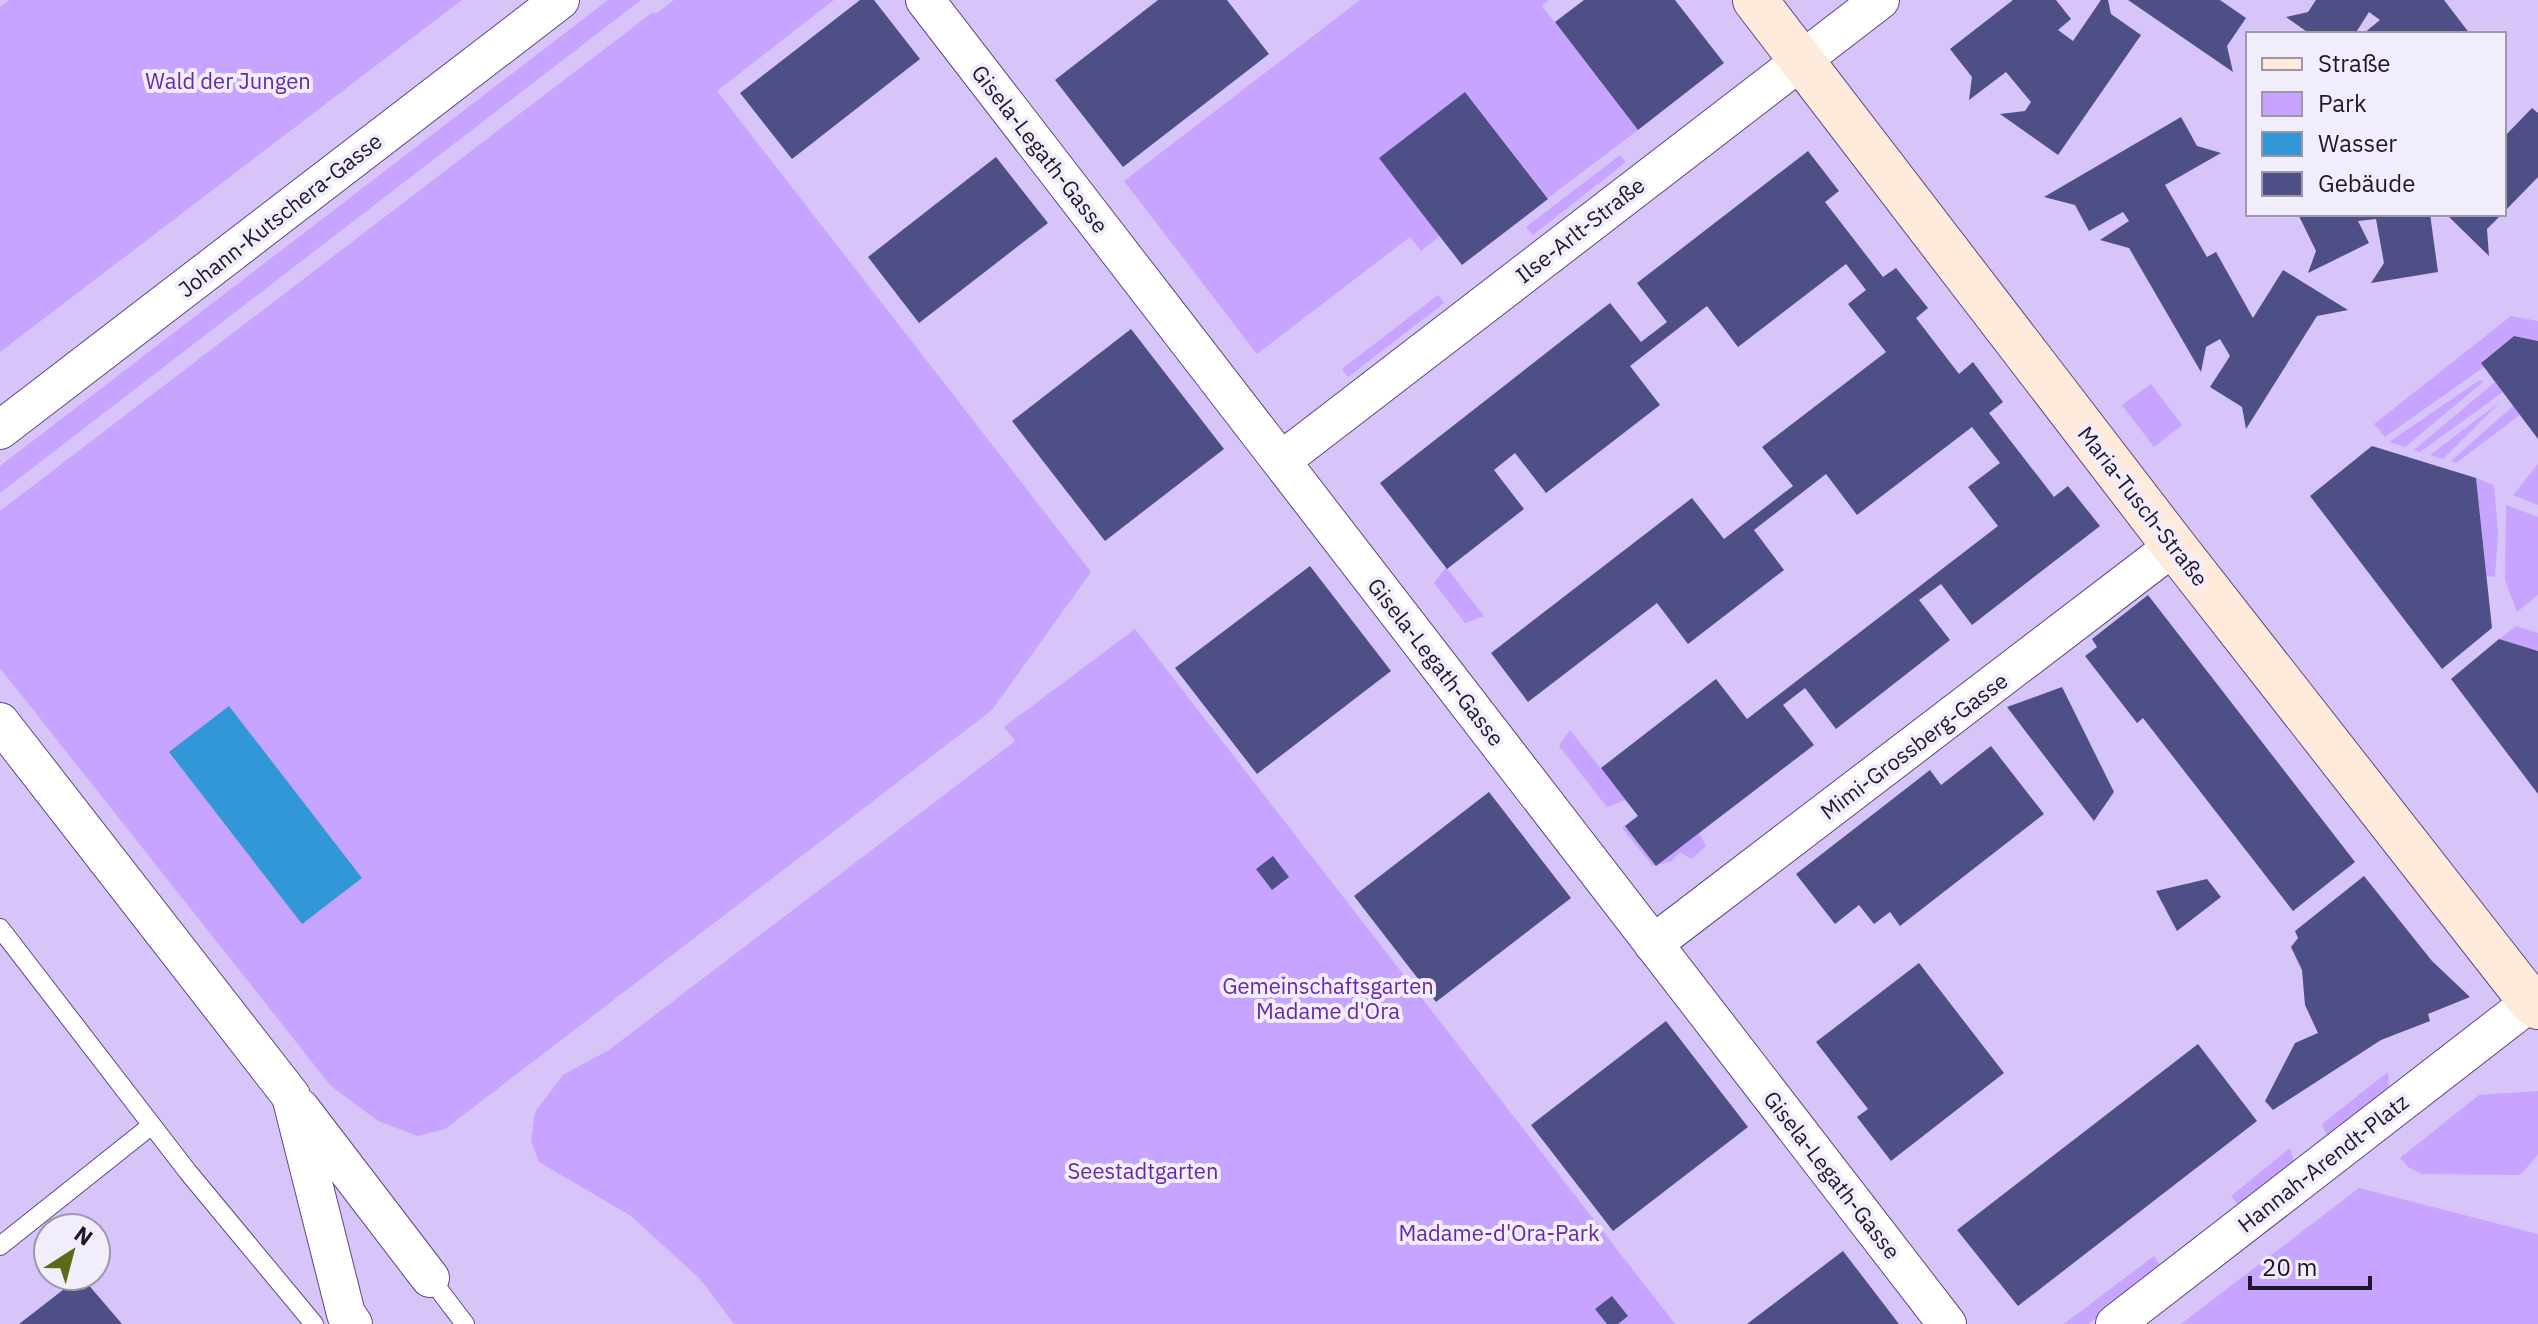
<svg xmlns="http://www.w3.org/2000/svg" width="2538" height="1324" font-family="'IBM Plex Sans',sans-serif">
<style>
.green{fill:#c7a4ff}
.water{fill:#3197d7}
.building{fill:#4e4f87}
.lines{fill:none;stroke-linecap:round;stroke-linejoin:round}
.lane-casing{stroke:#5e487f;stroke-width:20}
.street-casing{stroke:#5e487f;stroke-width:40}
.secondary-casing{stroke:#5e487f;stroke-width:46}
.lane{stroke:#fff;stroke-width:18}
.street{stroke:#fff;stroke-width:38}
.secondary{stroke:#feebdb;stroke-width:44}
.labels{text-anchor:middle;stroke-width:8;stroke-linejoin:round;paint-order:stroke}
.park-label{font-size:22px;fill:#6827ab;stroke:#f1edfa}
.street-label{font-size:22px;fill:#20162e;stroke:#f1edfa}
</style>
<rect width="100%" height="100%" fill="#d7c4f8"/>
<path class="green" d="M 9,0 L 462,0 L 0,352 L 0,7 Z
M 608,0 L 641,0 L 0,493 L 0,466 Z
M 674,0 L 834,0 L 717,91 L 1091,572 L 992,710 L 445,1129 L 418,1136 L 378,1121 L 331,1086 L 0,668 L 0,511 L 653,12 L 656,14 Z
M 1360,0 L 1549,0 L 1542,6 L 1638,130 L 1548,198 L 1465,92 L 1440,236 L 1421,251 L 1410,237 L 1257,354 L 1124,181 Z
M 1620,155 L 1626,162 L 1533,235 L 1526,227 Z
M 1438,295 L 1444,303 L 1348,377 L 1342,369 Z
M 2511,316 L 2538,321 L 2538,341 L 2514,336 L 2481,362 L 2484,367 L 2385,437 L 2374,424 Z
M 2480,380 L 2483,382 L 2405,447 L 2389,442 Z
M 2495,382 L 2503,392 L 2420,452 L 2414,450 Z
M 2151,384 L 2182,425 L 2154,447 L 2122,405 Z
M 2500,402 L 2443,459 L 2430,455 Z
M 2513,406 L 2520,415 L 2456,463 L 2451,461 Z
M 2538,464 L 2538,505 L 2513,495 Z
M 2476,478 L 2494,485 L 2498,533 L 2495,577 L 2487,576 Z
M 2506,505 L 2538,517 L 2538,595 L 2517,612 L 2505,580 Z
M 1446,567 L 1484,616 L 1465,623 L 1434,583 Z
M 2516,626 L 2538,633 L 2538,651 L 2499,639 Z
M 1135,629 L 1675,1324 L 734,1324 L 700,1279 L 631,1216 L 539,1162 L 531,1141 L 535,1112 L 563,1075 L 609,1050 L 1015,741 L 1004,727 Z
M 1570,730 L 1626,800 L 1607,807 L 1559,746 Z
M 1638,816 L 1699,833 L 1706,846 L 1691,859 L 1680,852 L 1672,861 L 1653,866 L 1622,828 Z
M 2388,1072 L 2389,1090 L 2328,1138 L 2322,1124 Z
M 2538,1091 L 2538,1155 L 2520,1175 L 2422,1174 L 2408,1167 L 2400,1158 L 2479,1095 Z
M 2290,1148 L 2295,1164 L 2240,1207 L 2231,1196 Z
M 2359,1188 L 2538,1234 L 2538,1324 L 2181,1324 Z
M 2154,1256 L 2162,1268 L 2088,1324 L 2064,1324 Z"/>
<path class="water" d="M 229,706 L 362,878 L 302,924 L 169,752 Z"/>
<path class="building" d="M 860,0 L 874,0 L 920,59 L 792,159 L 740,93 Z
M 1158,0 L 1227,0 L 1269,54 L 1123,167 L 1055,80 Z
M 1584,0 L 1675,0 L 1724,63 L 1638,130 L 1555,22 Z
M 2013,0 L 2056,0 L 2071,19 L 2058,30 L 2073,41 L 2101,0 L 2108,0 L 2111,14 L 2141,35 L 2058,155 L 2000,114 L 2025,111 L 2031,102 L 2006,72 L 1969,100 L 1972,77 L 1950,49 Z
M 2128,0 L 2220,0 L 2246,18 L 2227,46 L 2233,72 Z
M 2316,0 L 2444,0 L 2470,34 L 2364,33 L 2380,20 L 2369,12 L 2355,34 L 2310,34 L 2286,17 L 2308,12 Z
M 1465,92 L 1548,199 L 1462,265 L 1379,158 Z
M 2532,108 L 2538,113 L 2538,177 L 2504,212 L 2504,137 Z
M 2181,117 L 2197,146 L 2221,153 L 2165,185 L 2207,257 L 2216,252 L 2253,318 L 2283,270 L 2348,310 L 2317,316 L 2246,429 L 2242,407 L 2210,387 L 2230,356 L 2220,339 L 2206,347 L 2201,372 L 2129,248 L 2100,240 L 2129,221 L 2123,212 L 2089,231 L 2075,205 L 2044,197 Z
M 1808,151 L 1839,191 L 1825,202 L 1883,277 L 1896,268 L 1928,308 L 1916,318 L 1959,374 L 1973,362 L 2003,402 L 1989,413 L 2054,497 L 2068,486 L 2100,526 L 1972,625 L 1941,584 L 1919,600 L 1950,640 L 1836,729 L 1805,688 L 1783,705 L 1814,745 L 1656,866 L 1625,826 L 1638,816 L 1601,768 L 1716,679 L 1747,719 L 1998,526 L 1968,487 L 2000,463 L 1972,427 L 1857,515 L 1826,474 L 1754,530 L 1784,570 L 1688,644 L 1657,603 L 1528,702 L 1491,653 L 1692,498 L 1724,539 L 1793,486 L 1762,447 L 1886,352 L 1848,304 L 1866,290 L 1846,264 L 1738,347 L 1707,306 L 1630,366 L 1660,405 L 1546,493 L 1515,453 L 1494,470 L 1524,509 L 1447,569 L 1380,483 L 1610,303 L 1641,342 L 1667,322 L 1637,283 Z
M 996,157 L 1048,223 L 919,323 L 868,257 Z
M 2298,214 L 2430,214 L 2438,272 L 2371,283 L 2384,263 L 2376,219 L 2358,221 L 2369,243 L 2308,273 L 2316,251 Z
M 2446,214 L 2502,214 L 2487,229 L 2489,256 Z
M 1131,329 L 1224,449 L 1105,541 L 1012,421 Z
M 2514,336 L 2538,341 L 2538,439 L 2481,363 Z
M 2372,446 L 2476,478 L 2492,628 L 2442,669 L 2310,496 Z
M 1310,566 L 1391,671 L 1257,774 L 1175,668 Z
M 2148,595 L 2355,862 L 2293,911 L 2143,718 L 2137,723 L 2085,656 L 2097,647 L 2092,639 Z
M 2499,639 L 2538,651 L 2538,794 L 2451,679 Z
M 2062,687 L 2114,792 L 2094,821 L 2007,707 Z
M 1991,746 L 2044,814 L 1900,926 L 1890,912 L 1874,924 L 1859,905 L 1835,924 L 1796,874 L 1930,770 L 1941,785 Z
M 1489,792 L 1571,898 L 1436,1002 L 1354,896 Z
M 1273,856 L 1289,877 L 1272,890 L 1256,869 Z
M 2364,876 L 2432,961 L 2470,997 L 2428,1014 L 2430,1021 L 2381,1040 L 2273,1110 L 2265,1101 L 2295,1043 L 2318,1033 L 2305,1005 L 2302,970 L 2291,947 L 2298,938 L 2295,931 Z
M 2207,879 L 2221,897 L 2177,931 L 2156,891 Z
M 1919,963 L 2004,1073 L 1891,1161 L 1857,1117 L 1868,1109 L 1816,1042 Z
M 1666,1021 L 1748,1127 L 1613,1231 L 1531,1125 Z
M 2198,1044 L 2257,1121 L 2018,1306 L 1957,1230 Z
M 1843,1251 L 1899,1324 L 1747,1324 Z
M 81,1276 L 122,1324 L 19,1324 Z
M 1612,1296 L 1628,1316 L 1618,1324 L 1607,1324 L 1595,1309 Z"/>
<g class="lines">
<defs>
<path id="lane" d="M 0,928 L 188,1172 L 314,1324
M 0,1246 L 152,1125
M 430,1278 L 465,1324"/>
<path id="street" d="M 925,0 L 1947,1324
M 0,430 L 560,0
M 1281,461 L 1880,0
M 0,722 L 291,1096 L 346,1314 L 353,1324
M 1653,944 L 2174,546
M 300,1108 L 430,1278
M 2115,1324 L 2531,1002"/>
<path id="secondary" d="M 1755,0 L 2174,546 L 2531,1002 L 2538,1007"/>
</defs>
<use href="#lane" class="lane-casing"/>
<use href="#street" class="street-casing"/>
<use href="#secondary" class="secondary-casing"/>
<use href="#lane" class="lane"/>
<use href="#street" class="street"/>
<use href="#secondary" class="secondary"/>
</g>
<g class="labels">
<g class="park-label">
<text x="228" y="89">Wald der Jungen</text>
<text x="1328" y="994">Gemeinschaftsgarten<tspan x="1328" dy="25">Madame d'Ora</tspan></text>
<text x="1143" y="1179">Seestadtgarten</text>
<text x="1499" y="1241">Madame-d'Ora-Park</text>
</g>
<g class="street-label">
<text transform="translate(1040 149) rotate(52)" y="8">Gisela-Legath-Gasse</text>
<text transform="translate(280 215) rotate(-38)" y="8">Johann-Kutschera-Gasse</text>
<text transform="translate(1580 230) rotate(-38)" y="8">Ilse-Arlt-Straße</text>
<text transform="translate(2143 506) rotate(52)" y="8">Maria-Tusch-Straße</text>
<text transform="translate(1436 662) rotate(52)" y="8">Gisela-Legath-Gasse</text>
<text transform="translate(1914 746) rotate(-37)" y="8">Mimi-Grossberg-Gasse</text>
<text transform="translate(2323 1163) rotate(-38)" y="8">Hannah-Arendt-Platz</text>
<text transform="translate(1832 1175) rotate(52)" y="8">Gisela-Legath-Gasse</text>
</g>
</g>
<rect x="2246" y="32" width="260" height="184" fill="#f1edfa" stroke="#9d97a8" stroke-width="2"/>
<rect x="2262" y="58" width="40" height="12" fill="#feebdb" stroke="#9d97a8" stroke-width="2"/>
<text x="2318" y="72" font-size="24" fill="#20162e">Straße</text>
<rect x="2262" y="92" width="40" height="24" fill="#c7a4ff" stroke="#9d97a8" stroke-width="2"/>
<text x="2318" y="112" font-size="24" fill="#20162e">Park</text>
<rect x="2262" y="132" width="40" height="24" fill="#3197d7" stroke="#9d97a8" stroke-width="2"/>
<text x="2318" y="152" font-size="24" fill="#20162e">Wasser</text>
<rect x="2262" y="172" width="40" height="24" fill="#4e4f87" stroke="#9d97a8" stroke-width="2"/>
<text x="2318" y="192" font-size="24" fill="#20162e">Gebäude</text>
<g transform="translate(72 1252) rotate(36)"><circle r="38" fill="#f1edfa" stroke="#9d97a8" stroke-width="2"/>
<path d="M0-6L14 30L0 20L-14 30Z" fill="#596b17"/>
<text y="-12" font-size="22" font-weight="bold" text-anchor="middle" fill="#20162e">N</text>
</g>
<path d="M2250 1276v12h120v-12" fill="none" stroke="#20162e" stroke-width="4"/>
<text x="2262" y="1276" font-size="24" fill="#20162e" stroke="#f1edfa" stroke-width="6" paint-order="stroke">20 m</text>
</svg>
